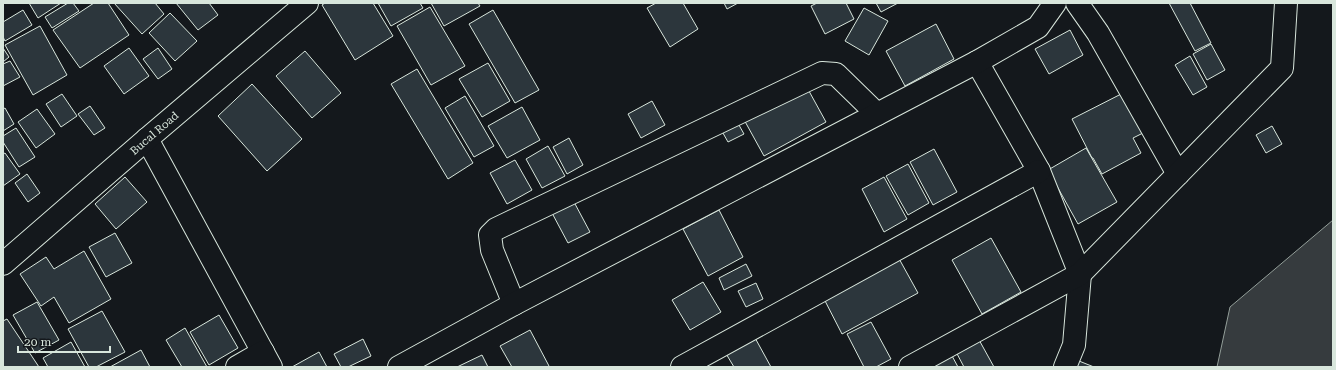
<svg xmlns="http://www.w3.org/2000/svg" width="1336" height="370" font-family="'Roboto Serif',serif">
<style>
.water{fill:#363b3e;stroke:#939e99}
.building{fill:#2c363c;stroke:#d8e6dc}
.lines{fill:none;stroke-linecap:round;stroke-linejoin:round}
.minor-casing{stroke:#d8e6dc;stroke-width:24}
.minor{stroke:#14181c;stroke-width:22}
.labels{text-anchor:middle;stroke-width:3;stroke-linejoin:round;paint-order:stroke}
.street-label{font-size:11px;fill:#d8e6dc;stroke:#14181c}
</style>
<rect width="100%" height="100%" fill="#14181c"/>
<path class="water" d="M 1333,220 L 1333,367 L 1217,367 L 1230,307 Z"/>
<path class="building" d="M 29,3 L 61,3 L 38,18 Z
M 68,3 L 73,3 L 79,11 L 52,28 L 45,17 Z
M 94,3 L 108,3 L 129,35 L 80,68 L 53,30 Z
M 114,3 L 155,3 L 164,14 L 142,34 Z
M 176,3 L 209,3 L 218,15 L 198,30 Z
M 325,3 L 373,3 L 393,36 L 355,60 L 322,5 Z
M 378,3 L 420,3 L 423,8 L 391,26 Z
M 431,3 L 478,3 L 480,6 L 444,26 Z
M 656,3 L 683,3 L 698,29 L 670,47 L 647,8 Z
M 724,3 L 738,3 L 727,9 Z
M 817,3 L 846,3 L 854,19 L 825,34 L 811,6 Z
M 876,3 L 898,3 L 881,12 Z
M 1169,3 L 1190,3 L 1211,43 L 1195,51 Z
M 430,7 L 465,66 L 431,85 L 397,26 Z
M 864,8 L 888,21 L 869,55 L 845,41 Z
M 23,10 L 32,25 L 5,41 L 3,37 L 3,22 Z
M 493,10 L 539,90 L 515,103 L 469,24 Z
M 170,13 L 197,41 L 175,61 L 149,33 Z
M 936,24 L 954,59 L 905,86 L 886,51 Z
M 40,26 L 67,75 L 33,95 L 5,45 Z
M 1070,30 L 1083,55 L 1049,74 L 1035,49 Z
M 1211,44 L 1225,70 L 1207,80 L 1193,54 Z
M 3,48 L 9,57 L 3,62 Z
M 129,48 L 149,76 L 124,94 L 104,66 Z
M 158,48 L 172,69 L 158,79 L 143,59 Z
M 305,51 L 341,93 L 312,118 L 276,76 Z
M 1190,56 L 1207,87 L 1193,95 L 1175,65 Z
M 10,61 L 20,77 L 3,86 L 3,64 Z
M 488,63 L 510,101 L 482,117 L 459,79 Z
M 417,69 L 473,163 L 448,179 L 391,84 Z
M 804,82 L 826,122 L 764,156 L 742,116 Z
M 252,84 L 302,139 L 267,171 L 218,116 Z
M 1129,90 L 1149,130 L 1133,138 L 1141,153 L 1102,174 L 1093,158 L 1092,158 L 1072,119 Z
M 62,94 L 77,116 L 61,127 L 46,104 Z
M 465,96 L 494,146 L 474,157 L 445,108 Z
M 652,101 L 665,125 L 641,138 L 628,114 Z
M 90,106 L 105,128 L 94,135 L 78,114 Z
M 522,107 L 540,140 L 507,158 L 488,126 Z
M 5,108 L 14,124 L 3,131 L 3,109 Z
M 37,109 L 55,134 L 36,148 L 18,122 Z
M 735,118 L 744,134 L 728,142 L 719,126 Z
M 1272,126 L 1282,144 L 1266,153 L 1256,135 Z
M 16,128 L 35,157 L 19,167 L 3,142 L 3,136 Z
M 569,138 L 583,165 L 567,174 L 553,147 Z
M 548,146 L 565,176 L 542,188 L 526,159 Z
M 1086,148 L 1117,202 L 1078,224 L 1048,170 Z
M 934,149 L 957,192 L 933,205 L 910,162 Z
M 5,153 L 20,174 L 3,186 L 3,154 Z
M 515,160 L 532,190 L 507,204 L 490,173 Z
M 908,164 L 929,203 L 908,215 L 886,176 Z
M 27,174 L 40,193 L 28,202 L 15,183 Z
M 125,177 L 147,202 L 116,229 L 95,204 Z
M 884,177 L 907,219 L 884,232 L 862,189 Z
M 574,202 L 590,232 L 568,243 L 552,213 Z
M 719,210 L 743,257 L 708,276 L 683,229 Z
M 115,233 L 132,263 L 106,277 L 89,247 Z
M 991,238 L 1021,292 L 982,314 L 952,260 Z
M 84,251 L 111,299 L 69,323 L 54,297 L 41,306 L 20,274 L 46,257 L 54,269 Z
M 897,255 L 918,293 L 842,334 L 822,295 Z
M 746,264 L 752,276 L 724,290 L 719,278 Z
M 703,282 L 721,312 L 690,330 L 672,300 Z
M 756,283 L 763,299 L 746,307 L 738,291 Z
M 37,302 L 59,340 L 35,353 L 13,315 Z
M 102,311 L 125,352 L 96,367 L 89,367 L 68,329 Z
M 219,315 L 238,348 L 209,365 L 190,332 Z
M 7,319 L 39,367 L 3,367 L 3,321 Z
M 871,322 L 891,359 L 876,367 L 864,367 L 847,334 Z
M 185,328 L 207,367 L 182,367 L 166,340 Z
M 530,330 L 549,366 L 547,367 L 512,367 L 500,346 Z
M 754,336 L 771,367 L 734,367 L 725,352 Z
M 978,338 L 994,367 L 964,367 L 955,350 Z
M 363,339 L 371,356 L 348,367 L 341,367 L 334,354 Z
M 71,342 L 85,367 L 48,367 L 43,358 Z
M 141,350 L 150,367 L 110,367 Z
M 319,352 L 327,367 L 292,367 Z
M 951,354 L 958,367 L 926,367 Z
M 482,355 L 488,367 L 457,367 Z
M 1079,361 L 1094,367 L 1076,367 Z"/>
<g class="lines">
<defs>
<g id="minor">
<path d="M 1077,3 L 1098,33 L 1178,174"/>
<path d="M 977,62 L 1039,171 L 1080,274 L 1074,345 L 1065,367"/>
<path d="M 147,139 L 271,367"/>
<path id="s1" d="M 3,264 L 147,139 L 307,3"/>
<path d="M 514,304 L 492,250 L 490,235 L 496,229 L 822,73 L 836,74 L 877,114"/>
<path d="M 237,367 L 263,352"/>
<path d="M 399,367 L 514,304 L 977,62 L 1038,27 L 1055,3"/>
<path d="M 682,367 L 1039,171"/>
<path d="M 910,367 L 1080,274 L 1282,68 L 1286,3"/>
</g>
</defs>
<use href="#minor" class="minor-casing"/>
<use href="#minor" class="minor"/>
</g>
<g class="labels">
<g class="street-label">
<text dy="4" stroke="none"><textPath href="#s1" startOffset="200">Bucal Road</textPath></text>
</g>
</g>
<rect width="1336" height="370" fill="none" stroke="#d8e6dc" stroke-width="8"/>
<path d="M18 346v6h92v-6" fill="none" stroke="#d8e6dc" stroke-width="2"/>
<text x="24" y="346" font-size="12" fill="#d8e6dc" stroke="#14181c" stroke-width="3" paint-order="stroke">20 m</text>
</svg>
